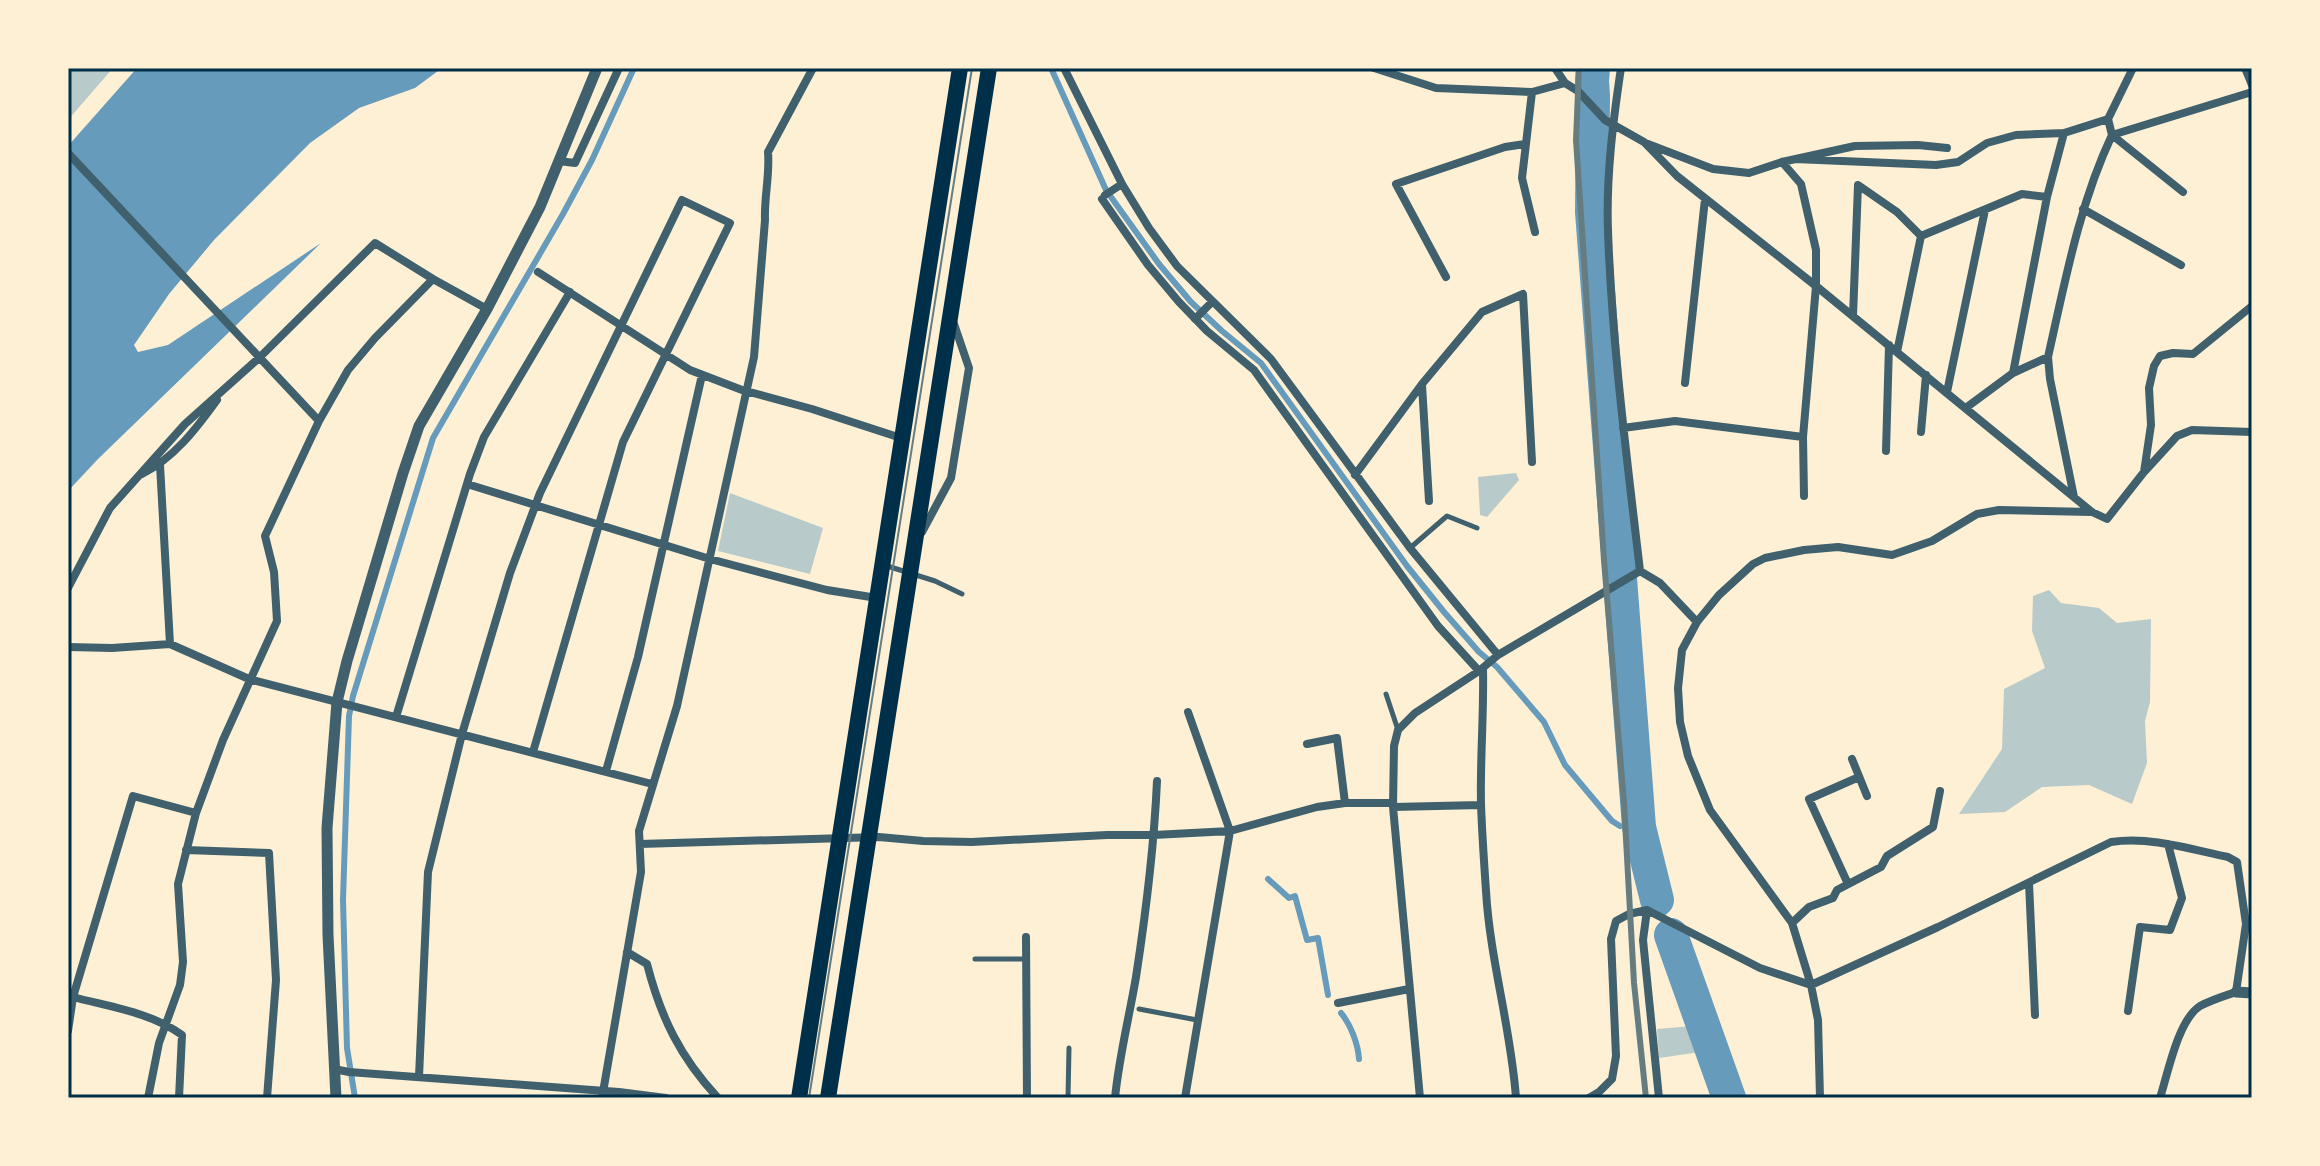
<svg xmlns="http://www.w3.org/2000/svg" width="2320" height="1166" font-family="'IBM Plex Sans',sans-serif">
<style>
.green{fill:#b9caca}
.water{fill:#669bbc}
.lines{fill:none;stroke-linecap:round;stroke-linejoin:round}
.stream{stroke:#669bbc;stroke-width:6}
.river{stroke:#669bbc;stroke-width:34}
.service{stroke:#3f606c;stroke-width:5}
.minor{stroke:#3f606c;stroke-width:8}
.tertiary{stroke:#3f606c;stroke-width:11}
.trunk{stroke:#003049;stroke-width:16}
.tram{stroke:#657d81;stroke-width:2}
.rail{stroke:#657d81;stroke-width:6}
.neatline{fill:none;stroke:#003049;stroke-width:3}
</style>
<rect width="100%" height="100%" fill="#fdf0d5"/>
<path class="green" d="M 68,68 L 113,68 L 68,120 Z
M 1516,473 L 1519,480 L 1487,517 L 1480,515 L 1478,477 Z
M 730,493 L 823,528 L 810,574 L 718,551 Z
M 2049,590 L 2061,603 L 2099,608 L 2117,623 L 2151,619 L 2150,702 L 2145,721 L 2147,763 L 2132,804 L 2089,785 L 2042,787 L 2005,812 L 1959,814 L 2002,749 L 2004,689 L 2045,668 L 2032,631 L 2033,596 Z
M 1693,1026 L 1707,1051 L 1659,1058 L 1657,1029 Z"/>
<path class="water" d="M 137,68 L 442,68 L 415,88 L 359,108 L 310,143 L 214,240 L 169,294 L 134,345 L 138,352 L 168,345 L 321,243 L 98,459 L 68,491 L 68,146 Z"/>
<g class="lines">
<path class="stream" d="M 1051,68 L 1106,190 L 1159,264 L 1191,302 L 1222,331 L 1261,363 L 1407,566 L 1444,612 L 1479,652 L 1497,667 L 1544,722 L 1565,765 L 1612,821 L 1620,826
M 1268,879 L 1289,898 L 1295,896 L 1307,940 L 1318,938 L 1328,995
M 1341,1013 C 1351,1025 1358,1044 1359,1059
M 355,1098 L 347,1048 L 343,900 L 349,716 L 353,696 L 433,438 L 563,214 L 592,160 L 634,68"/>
<path class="river" d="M 1593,68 L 1592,81 L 1593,96 L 1592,212 L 1639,827 L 1657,900
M 1671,935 L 1729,1098"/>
<path class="service" d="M 1410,548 L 1447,516 L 1477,528
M 884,565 L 935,581 L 962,594
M 1386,694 L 1398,730
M 975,959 L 1026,959
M 1139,1009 L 1197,1020
M 1068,1098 L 1069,1048"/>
<path class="minor" d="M 1064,68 L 1122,184 L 1149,228 L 1177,266 L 1271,359 L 1410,548 L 1498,655
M 1374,68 L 1436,88 L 1532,92 L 1565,83
M 1555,68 L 1565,83 L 1578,91 L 1605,120 L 1644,142 L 1677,176 L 1816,286 L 2092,512 L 2107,519 L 2144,472 L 2151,425 L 2149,388 L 2154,366 L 2160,356 L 2173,353 L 2193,354 L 2252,306
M 1621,68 C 1613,121 1606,177 1608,231 C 1612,344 1627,459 1640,571
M 2245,68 L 2252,85
M 1532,92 L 1522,178 L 1535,232
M 2108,119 L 2133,68
M 1648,144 L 1713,169 L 1749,173 L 1782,162 L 1855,146 L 1918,145 L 1947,148
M 68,153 L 319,421
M 1795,159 L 1936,165 L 1958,162 L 1987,143 L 2016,135 L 2064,133 L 2108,119 L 2112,135 L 2183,192
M 559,161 L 575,163 L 619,68
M 1782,162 L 1801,184 L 1816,250 L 1816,286 L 1803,437 L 1804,496
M 1105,195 L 1122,184
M 1102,199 L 1148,265 L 1179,302 L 1207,331 L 1254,370 L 1438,626 L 1479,671
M 2083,209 L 2181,265
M 538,272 L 690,370 L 742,390 L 812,409 L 901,438
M 1446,277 L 1396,184 L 1505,147 L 1525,144
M 1853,316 L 1858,185 L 1897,212 L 1921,236
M 1195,319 L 1212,302
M 1897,352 L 1921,236 L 2022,194 L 2047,197
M 2048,357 L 2050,379 L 2074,497
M 2013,373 L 2047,197 L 2064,133
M 1685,383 L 1705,199
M 1422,385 L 1429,501
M 1947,392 L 1985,210
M 1967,407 L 2013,373 L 2048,357 C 2065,282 2079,205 2112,135 L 2252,92
M 1623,428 L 1675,421 L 1803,437
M 1921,432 L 1926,375
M 1886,451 L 1889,345
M 160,465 L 170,644 L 249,679 L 652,784
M 2145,471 L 2177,436 L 2192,430 L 2252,432
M 142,474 C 174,458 196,429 217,400
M 1355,475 L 1422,384 L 1482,312 L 1523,294 L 1532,462
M 467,484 L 710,559 L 827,590 L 877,598
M 922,532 L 951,478 L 969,368 L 953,321
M 1640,571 L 1660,583 L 1697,622
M 68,588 L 110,508 L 185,424 L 259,358 L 375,243 L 433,279
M 68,647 L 112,648 L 170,644
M 1483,669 C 1484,714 1480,759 1481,804 C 1482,833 1484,862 1486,891 C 1490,960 1511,1028 1516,1098
M 396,717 L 470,474 L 484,437 L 570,292
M 1307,744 L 1337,738 L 1345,803
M 1852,759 L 1867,796
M 606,771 L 638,657 L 702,375
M 1393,807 L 1481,805
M 640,844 L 879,837 L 923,841 L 972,842 L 1107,835 L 1154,835 L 1230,831 L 1317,807 L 1345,803 L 1393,803
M 186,850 L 269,853 L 276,980 L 267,1098
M 2029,883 L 2035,1015
M 1848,884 L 1809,799 L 1859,777
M 1647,910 L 1643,940 L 1659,1098
M 1792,923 L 1809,907 L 1833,898 L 1837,890 L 1881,867 L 1887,856 L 1933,827 L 1940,791
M 1026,937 L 1027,1098
M 627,952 L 647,964 C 661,1018 680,1057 718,1098
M 73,997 L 133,796 L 196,813
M 1338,1003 L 1409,989
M 2128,1011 L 2140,927 L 2170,930 L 2182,898 L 2168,844
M 68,1031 L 73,997 C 110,1007 150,1012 182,1035 L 179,1098
M 334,1069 L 349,1072 L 619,1092 L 666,1098
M 419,1077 L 428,872 L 462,734 L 510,573 L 540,493 L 682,200 L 730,223 L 623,442 L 533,752
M 148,1098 L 159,1043 L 180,985 L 183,962 L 178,884 L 196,813 L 223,740 L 277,621 L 274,572 L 265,536 L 319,421 L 348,370 L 375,338 L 433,279 L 487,309
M 602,1098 L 641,872 L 639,831 L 677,706 L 754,357 L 765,220 C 764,197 770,175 768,152 L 813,68
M 1115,1098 C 1119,1057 1129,1018 1136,977 C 1146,912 1154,847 1157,781
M 1185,1098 L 1230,831 L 1188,712
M 1420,1098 L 1393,807 L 1394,746 L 1398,730 L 1415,713 L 1479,671 L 1498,655 L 1640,571
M 1589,1098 L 1599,1092 L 1612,1079 L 1616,1056 L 1611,939 L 1616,921 L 1629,914 L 1647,910 L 1760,968 L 1811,985 L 1938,927 L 2111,842 C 2149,836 2190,849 2228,857 L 2237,862 L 2246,924 L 2236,992 C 2224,996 2211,1000 2200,1006 C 2178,1020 2168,1073 2160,1098
M 1820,1098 L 1818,1020 L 1811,985 L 1792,923 L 1710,810 L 1688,756 L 1680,722 L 1678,688 L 1682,650 L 1697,622 L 1719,595 L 1753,564 L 1765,558 L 1804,550 L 1838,547 L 1892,555 L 1932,541 L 1977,514 L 1999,510 L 2092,512"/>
<path class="tertiary" d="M 2236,992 L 2252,993
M 336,1098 L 328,935 L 327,828 L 337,702 L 347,661 L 403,473 L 419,426 L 487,309 L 540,207 L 597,68"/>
<path class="trunk" d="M 799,1098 L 960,68
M 828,1098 L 989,68"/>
<path class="tram" d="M 809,1098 L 972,68"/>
<path class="rail" d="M 1579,68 L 1576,140 L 1604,560 L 1624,803 L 1634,983 L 1646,1098"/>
</g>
<rect width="2320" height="1166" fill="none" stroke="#fdf0d5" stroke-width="140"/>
<rect x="70" y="70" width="2180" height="1026" class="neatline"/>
</svg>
